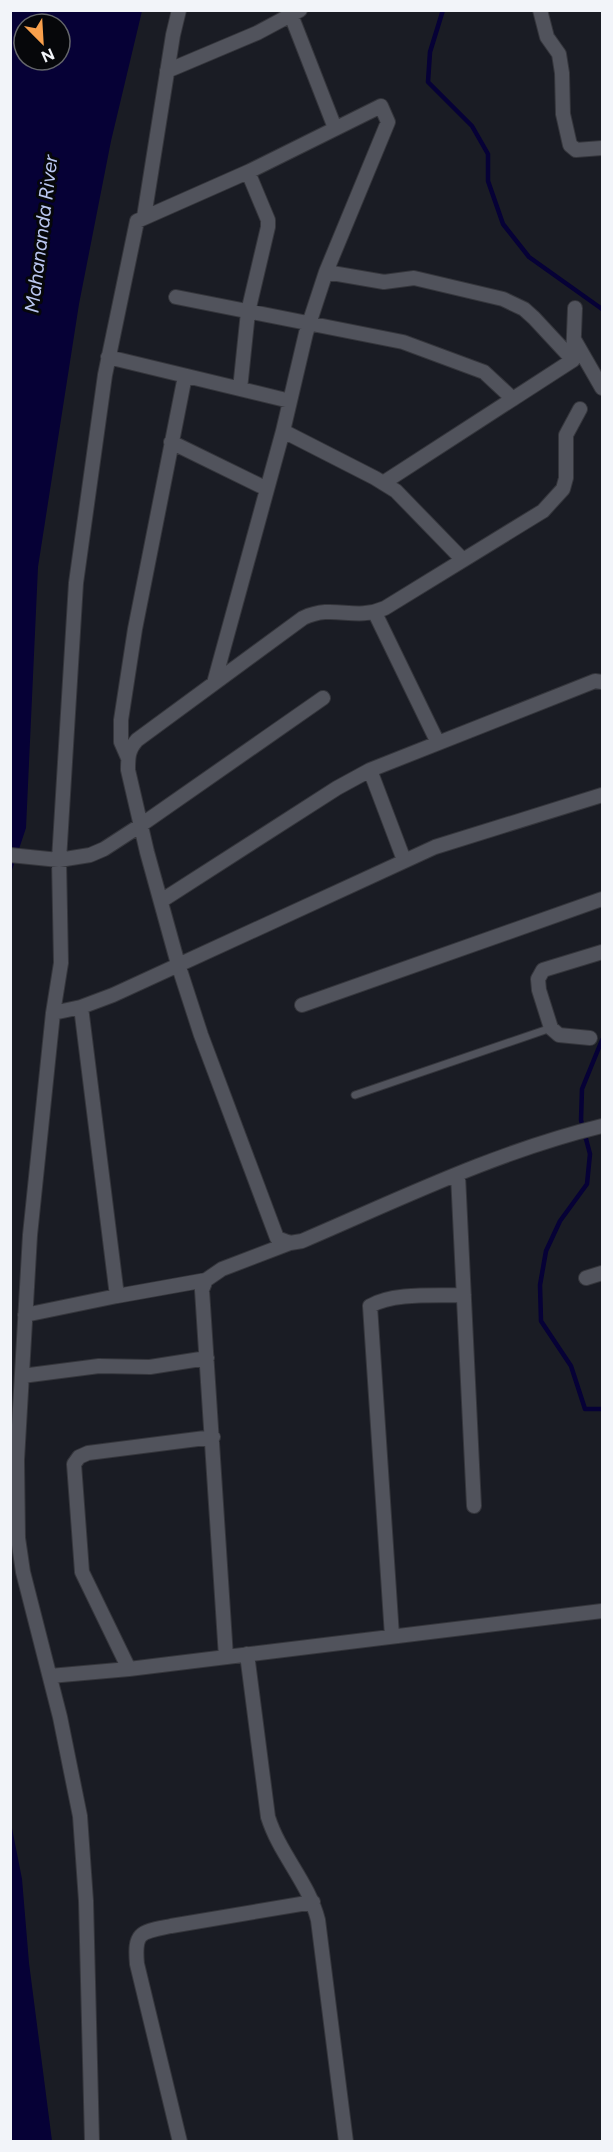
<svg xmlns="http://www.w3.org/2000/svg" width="613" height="2152" font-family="Figtree,sans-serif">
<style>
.water{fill:#060136;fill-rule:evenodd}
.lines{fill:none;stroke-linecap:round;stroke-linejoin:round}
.stream{stroke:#060136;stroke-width:4.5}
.lane-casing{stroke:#35363c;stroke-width:9}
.street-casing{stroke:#35363c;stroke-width:16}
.lane{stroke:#51535c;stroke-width:7}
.street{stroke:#51535c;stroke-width:14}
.labels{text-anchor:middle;stroke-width:6;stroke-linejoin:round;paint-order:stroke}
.water-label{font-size:20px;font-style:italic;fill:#bac6f0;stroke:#06070a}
</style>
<rect width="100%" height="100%" fill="#1a1c24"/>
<path class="water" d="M 11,11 L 142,11 L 111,141 L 79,304 L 38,567 L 26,828 L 11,873 ZM 24,24 L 60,24 L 60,60 L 24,60 Z
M 10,1818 L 22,1879 L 29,1963 L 52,2141 L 11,2141 Z"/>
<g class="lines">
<path class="stream" d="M 443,10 L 430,52 L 428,82 L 472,126 L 488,154 L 488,181 L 503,224 L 529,257 L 602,309
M 602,1040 L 582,1089 L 581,1120 L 590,1154 L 587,1184 L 560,1221 L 546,1251 L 540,1285 L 541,1321 L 571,1366 L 585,1409 L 602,1409"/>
<defs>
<path id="lane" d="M 355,1095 L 551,1028"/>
<path id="street" d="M 540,10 L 547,37 L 559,54 L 562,73 L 563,114 L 570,145 L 576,150 L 602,148
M 291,15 L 335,128
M 167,71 L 257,33 L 300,10
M 144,217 L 173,35 L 179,10
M 326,272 L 384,282 L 414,278 L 503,299 L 524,309 L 534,318 L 573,360
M 176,297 L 403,342 L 484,372 L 513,399
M 575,341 L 602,388
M 108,357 L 290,401
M 240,389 L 248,312 L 268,227 L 268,220 L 248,172
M 580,409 L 566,435 L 566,478 L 563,489 L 543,511 L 385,608 C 353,622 335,603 303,618 L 137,740 C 128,750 128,757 128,770 L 147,852 L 178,964 L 201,1035 L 277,1238 L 290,1243 L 302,1241 C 400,1199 498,1151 602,1126
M 283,431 L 375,478 L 396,491 L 463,560
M 171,442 L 267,489
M 383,483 L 573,360 L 575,308
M 375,613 L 438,743
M 128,758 L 121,742 L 121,720 L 135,629 L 185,376
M 370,770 L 404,860
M 10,855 L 59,860 L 90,855 L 104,849 L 141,825 L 323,698
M 161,901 L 337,788 L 370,770 L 595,681 L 602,682
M 302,1005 L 602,899
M 81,1007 L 117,1296
M 53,1013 L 81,1007 L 113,995 L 435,847 L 602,795
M 590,1038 L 559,1035 L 551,1028 L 539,990 L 538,979 L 543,970 L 602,952
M 458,1175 L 474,1506
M 586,1278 L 602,1273
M 25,1315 L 117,1296 L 206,1280
M 22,1376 L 99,1366 L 150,1367 L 207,1358
M 392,1636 L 370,1306 C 393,1292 437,1296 464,1295
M 247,1654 L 268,1817 C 280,1855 308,1881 318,1920 L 346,2142
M 226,1657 L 202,1290 L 206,1280 L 222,1269 L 290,1243
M 129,1669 L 82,1572 L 74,1464 L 79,1457 L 88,1453 L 213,1437
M 50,1676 L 129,1669 L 602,1611
M 92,2142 L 86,1901 L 80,1816 L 60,1717 L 23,1572 L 18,1538 L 17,1460 L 30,1235 L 53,1013 L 61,963 L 59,860 L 76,583 L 105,375 L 137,221 L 250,171 L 381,106 L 388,122 L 326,272 L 306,333 L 283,431 L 214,683
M 180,2142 L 137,1964 C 134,1931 141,1932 171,1926 L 313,1902"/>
</defs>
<use href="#lane" class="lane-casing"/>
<use href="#street" class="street-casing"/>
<use href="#lane" class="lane"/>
<use href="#street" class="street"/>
</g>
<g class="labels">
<g class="water-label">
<text transform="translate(41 234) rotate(-83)" y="7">Mahananda River</text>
</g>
</g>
<rect width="613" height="2152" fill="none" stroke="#f2f4f9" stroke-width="24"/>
<g transform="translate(42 42) rotate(156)"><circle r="28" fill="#06070a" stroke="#64666a" stroke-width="1.5"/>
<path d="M0-4.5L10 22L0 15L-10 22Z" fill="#f9a04c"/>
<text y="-9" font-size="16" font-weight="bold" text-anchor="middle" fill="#f2f4f9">N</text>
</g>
</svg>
